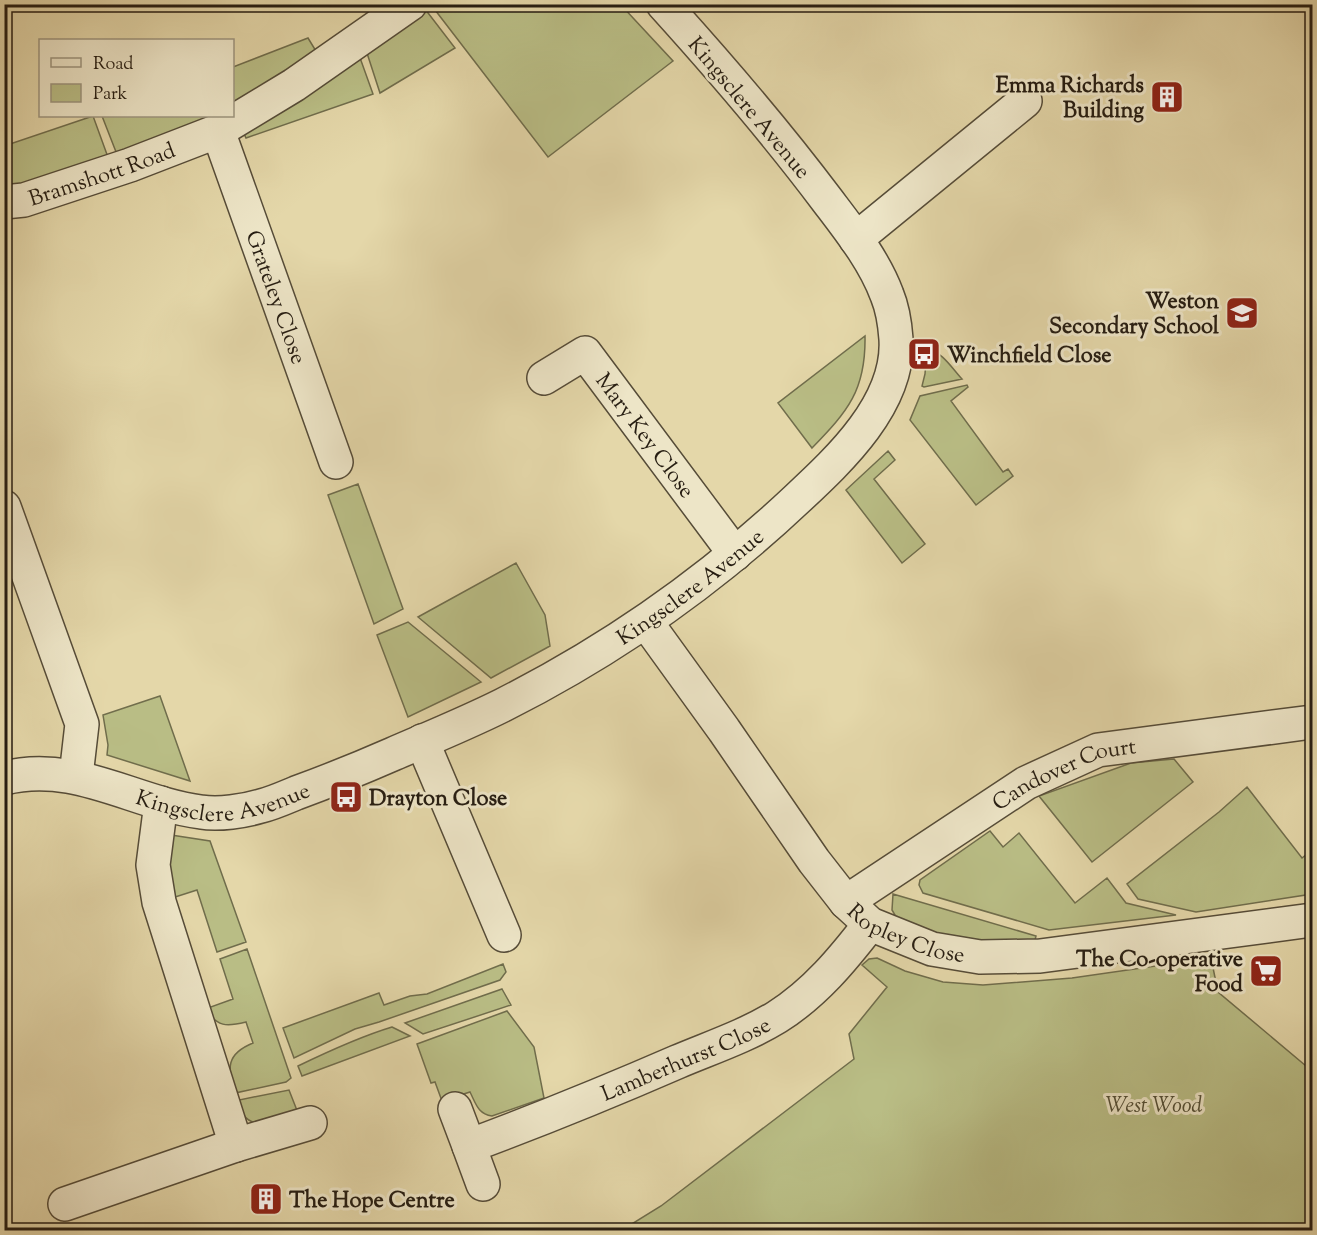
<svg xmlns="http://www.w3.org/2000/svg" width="1317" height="1235" font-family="'Sorts Mill Goudy',serif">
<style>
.green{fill:#b9bd85;stroke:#706d4c;stroke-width:1.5}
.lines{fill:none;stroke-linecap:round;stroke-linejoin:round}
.minor-casing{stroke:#564c38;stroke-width:36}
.minor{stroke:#ede5c7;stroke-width:33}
.labels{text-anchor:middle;stroke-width:6;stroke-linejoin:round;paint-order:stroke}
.poi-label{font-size:22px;font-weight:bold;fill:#261d12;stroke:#ede5c7;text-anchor:end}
.street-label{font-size:22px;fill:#261d12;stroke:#ede5c7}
.park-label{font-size:22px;font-style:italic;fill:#524d34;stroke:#ede5c7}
</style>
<rect width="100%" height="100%" fill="#e4d7a9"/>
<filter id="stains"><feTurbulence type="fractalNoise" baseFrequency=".00333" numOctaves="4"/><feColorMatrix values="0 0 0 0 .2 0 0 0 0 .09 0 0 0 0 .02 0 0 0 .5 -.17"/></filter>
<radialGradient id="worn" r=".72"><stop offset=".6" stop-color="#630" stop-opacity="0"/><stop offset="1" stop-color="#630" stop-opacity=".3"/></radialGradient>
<path class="green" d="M 434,4 L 621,5 L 673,61 L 548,157 L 432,6 Z
M 425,9 L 455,48 L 380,93 L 366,50 Z
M 308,38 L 319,56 L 233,107 L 233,67 Z
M 359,55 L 373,94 L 246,138 L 241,127 Z
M 93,116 L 109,160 L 5,192 L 4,146 Z
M 102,116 L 215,116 L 118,157 Z
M 865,336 C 866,390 848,411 812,448 L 778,403 Z
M 927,348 C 943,353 951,367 962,379 L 924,387 L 922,386 L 925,374 Z
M 967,385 L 968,387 L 951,401 L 1003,472 L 1008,469 L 1013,476 L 976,505 L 910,420 L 920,396 Z
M 888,451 L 895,460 L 874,479 L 925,544 L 902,563 L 846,490 Z
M 358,484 L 403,609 L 374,624 L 328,495 Z
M 516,563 L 545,615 L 550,646 L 491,678 L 418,617 Z
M 408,622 L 481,682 L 408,717 L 377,635 Z
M 160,696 L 190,781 L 107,755 L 108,745 L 103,715 Z
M 1174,759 L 1193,782 L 1092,862 L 1039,796 L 1131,763 Z
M 1247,787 L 1302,858 L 1312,850 L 1312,894 L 1196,912 L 1138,899 L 1127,884 L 1219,812 Z
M 990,831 L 1003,847 L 1019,833 L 1075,903 L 1107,878 L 1126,903 L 1176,915 L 1049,930 L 923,893 L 919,885 L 920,880 Z
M 171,835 L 210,841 L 246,942 L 217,952 L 197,890 L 169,899 L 166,845 Z
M 893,894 L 1036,936 L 1035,940 L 961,944 L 899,922 L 892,910 Z
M 247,949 L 291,1078 L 286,1082 L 235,1093 C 227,1068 226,1054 253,1043 L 246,1022 C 226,1027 218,1027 205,1009 L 233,999 L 220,959 Z
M 877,958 L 905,971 L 943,982 L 983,985 L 1072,978 L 1211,958 L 1218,992 L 1312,1071 L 1312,1230 L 622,1230 L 661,1206 L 854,1059 L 849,1034 L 887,987 L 862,965 L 869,959 Z
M 503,964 L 506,972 L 500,980 L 379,1022 L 355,1029 L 294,1058 L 283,1028 L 379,993 L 384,1005 L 410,996 L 427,994 Z
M 502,989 L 511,1005 L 423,1034 L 405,1023 Z
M 507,1011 L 534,1047 L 544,1098 L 492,1116 C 478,1114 476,1104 470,1092 L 442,1101 L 435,1082 L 431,1083 L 417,1044 Z
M 392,1027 L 410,1036 L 302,1076 L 298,1066 C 329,1051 359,1037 392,1027 Z
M 289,1090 L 298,1113 C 282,1118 255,1133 243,1114 C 241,1111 240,1104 239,1100 Z"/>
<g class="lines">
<defs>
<g id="minor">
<path id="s1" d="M 218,131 L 336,462"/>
<path id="s2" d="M 4,202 L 24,200 L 130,165 L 218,131 L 294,85 L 410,4"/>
<path d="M 856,239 L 1025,101"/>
<path id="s3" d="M 544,378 L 585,353 L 735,554"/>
<path d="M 4,507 L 82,724 L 76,776"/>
<path id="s4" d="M 646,622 L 724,730 L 814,861 L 846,902 L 870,924 L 932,949 L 980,957 L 1040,956 L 1312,920"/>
<path d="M 422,741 L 504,935"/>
<path id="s5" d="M 4,778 C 75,760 133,803 201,812 C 219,815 244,811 261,806 C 273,803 284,798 296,793 C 329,781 361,768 393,754 C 430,738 467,723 503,705 C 610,651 709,582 797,499 C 840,459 900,403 896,339 C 895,325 892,307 887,295 C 874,260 849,229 827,200 C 776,132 720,67 663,4"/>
<path d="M 161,803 L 153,865 L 159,902 L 236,1145"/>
<path id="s6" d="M 846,902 L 1026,783 L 1098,750 L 1312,722"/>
<path id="s7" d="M 455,1109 L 469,1146 C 539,1120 608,1092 677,1062 C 710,1048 746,1036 777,1017 C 815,993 843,959 870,924"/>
<path d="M 469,1146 L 483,1184"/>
<path d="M 65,1204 L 236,1145 L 310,1123"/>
</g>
</defs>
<use href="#minor" class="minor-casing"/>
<use href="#minor" class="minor"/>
</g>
<defs>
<symbol id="building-square" viewBox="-11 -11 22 22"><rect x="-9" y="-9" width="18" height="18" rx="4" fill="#8f2418" stroke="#ede5c7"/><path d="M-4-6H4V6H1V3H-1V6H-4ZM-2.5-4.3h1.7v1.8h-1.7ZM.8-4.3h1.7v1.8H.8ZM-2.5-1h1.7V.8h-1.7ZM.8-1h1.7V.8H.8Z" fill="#fff"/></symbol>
<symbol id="school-square" viewBox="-11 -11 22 22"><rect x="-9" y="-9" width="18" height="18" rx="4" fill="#8f2418" stroke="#ede5c7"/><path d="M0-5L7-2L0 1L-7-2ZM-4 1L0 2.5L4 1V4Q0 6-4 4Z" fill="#fff"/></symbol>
<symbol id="bus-square" viewBox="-11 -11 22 22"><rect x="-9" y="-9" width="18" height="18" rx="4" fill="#8f2418" stroke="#ede5c7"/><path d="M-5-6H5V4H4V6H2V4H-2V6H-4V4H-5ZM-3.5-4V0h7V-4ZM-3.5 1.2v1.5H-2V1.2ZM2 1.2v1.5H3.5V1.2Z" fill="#fff"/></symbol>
<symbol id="supermarket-square" viewBox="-11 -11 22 22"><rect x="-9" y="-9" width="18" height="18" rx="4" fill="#8f2418" stroke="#ede5c7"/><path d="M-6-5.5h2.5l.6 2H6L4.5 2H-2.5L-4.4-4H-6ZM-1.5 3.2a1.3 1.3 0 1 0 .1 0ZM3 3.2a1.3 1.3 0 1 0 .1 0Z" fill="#fff"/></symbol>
</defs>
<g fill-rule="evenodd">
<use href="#building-square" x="1148" y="78" width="38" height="38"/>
<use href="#school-square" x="1223" y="294" width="38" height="38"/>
<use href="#bus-square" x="905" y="335" width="38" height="38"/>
<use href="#bus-square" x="327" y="778" width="38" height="38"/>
<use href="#supermarket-square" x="1247" y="952" width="38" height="38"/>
<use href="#building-square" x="247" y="1180" width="38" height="38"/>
</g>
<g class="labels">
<g class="poi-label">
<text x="1144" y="92">Emma Richards<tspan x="1144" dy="25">Building</tspan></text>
<text x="1219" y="308">Weston<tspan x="1219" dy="25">Secondary School</tspan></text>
<text x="947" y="362" text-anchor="start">Winchfield Close</text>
<text x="369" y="805" text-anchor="start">Drayton Close</text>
<text x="1243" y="966">The Co-operative<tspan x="1243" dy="25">Food</tspan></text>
<text x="289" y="1207" text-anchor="start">The Hope Centre</text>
</g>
<g class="street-label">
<text transform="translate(750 107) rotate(50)" y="8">Kingsclere Avenue</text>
<text dy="8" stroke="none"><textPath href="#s2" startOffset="102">Bramshott Road</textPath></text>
<text dy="8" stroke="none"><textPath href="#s1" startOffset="176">Grateley Close</textPath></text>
<text dy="8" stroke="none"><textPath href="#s3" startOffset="150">Mary Key Close</textPath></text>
<text dy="8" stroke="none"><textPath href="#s5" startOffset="747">Kingsclere Avenue</textPath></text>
<text dy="8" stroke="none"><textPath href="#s6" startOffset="255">Candover Court</textPath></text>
<text dy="8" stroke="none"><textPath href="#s5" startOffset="225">Kingsclere Avenue</textPath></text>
<text dy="8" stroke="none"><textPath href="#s4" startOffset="414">Ropley Close</textPath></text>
<text dy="8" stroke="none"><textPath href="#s7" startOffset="273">Lamberhurst Close</textPath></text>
</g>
<g class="park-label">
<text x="1154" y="1112">West Wood</text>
</g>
</g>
<rect width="1317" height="1235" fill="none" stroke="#e4d7a9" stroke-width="24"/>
<rect x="6" y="6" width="1305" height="1223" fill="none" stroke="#261d12" stroke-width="3"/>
<rect x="12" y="12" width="1293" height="1211" fill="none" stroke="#261d12" stroke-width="1.5"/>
<rect x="39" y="39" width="195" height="78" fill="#ede5c7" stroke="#9d957f" stroke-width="1.5"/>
<rect x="51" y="58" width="30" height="9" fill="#ede5c7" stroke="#9d957f" stroke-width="1.5"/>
<text x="93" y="69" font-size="18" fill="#261d12">Road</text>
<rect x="51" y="84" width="30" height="18" fill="#b9bd85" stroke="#9d957f" stroke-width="1.5"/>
<text x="93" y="99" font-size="18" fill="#261d12">Park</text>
<rect width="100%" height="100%" filter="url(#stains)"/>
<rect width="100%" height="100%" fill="url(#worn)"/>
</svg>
